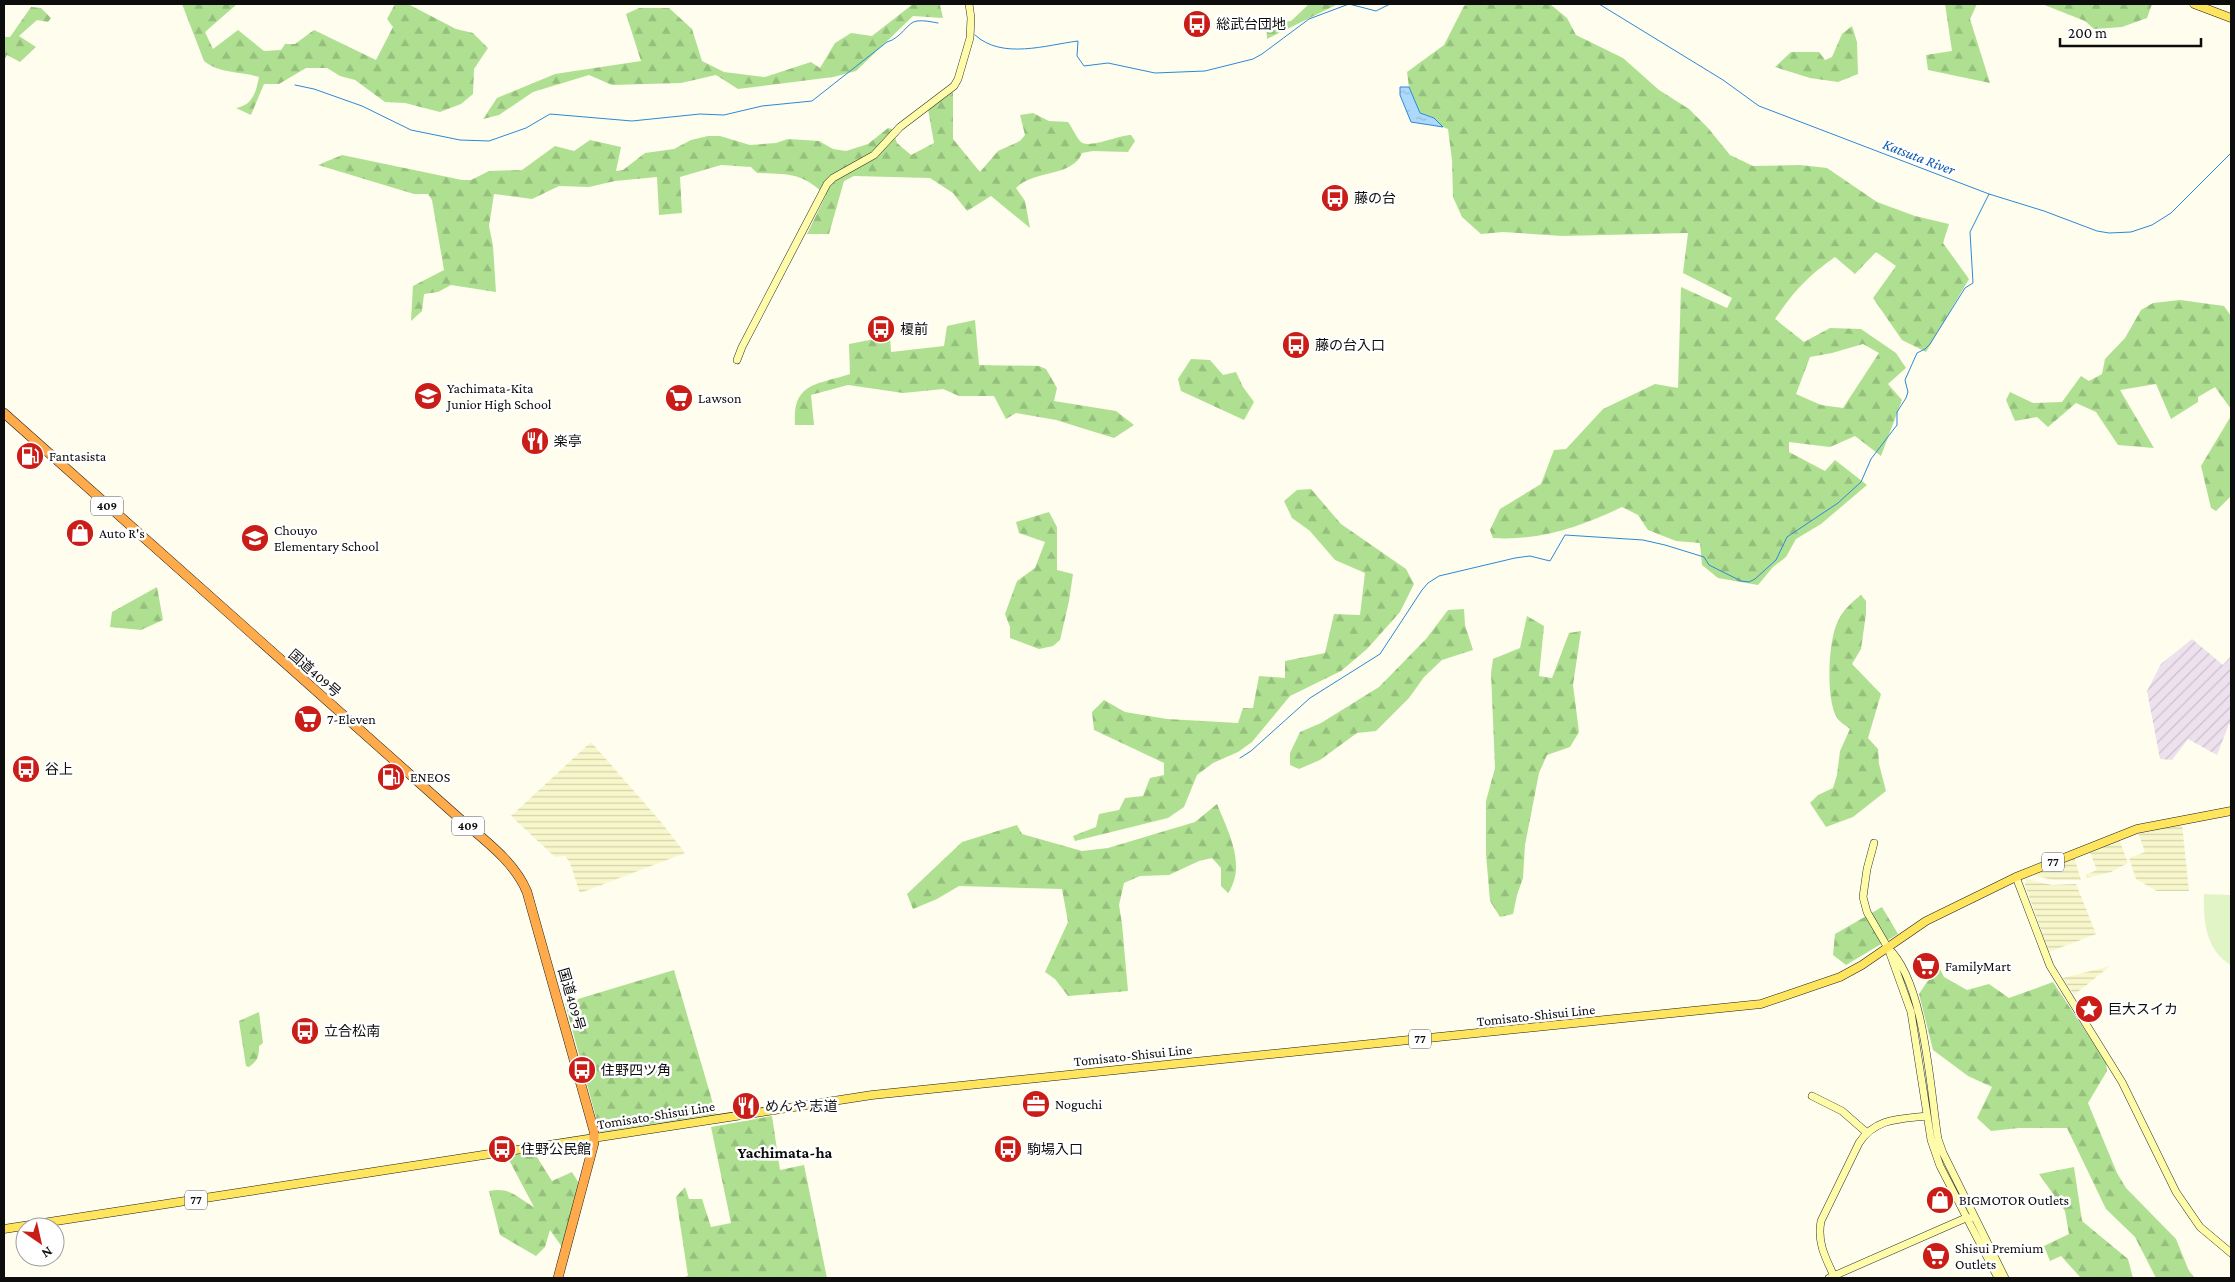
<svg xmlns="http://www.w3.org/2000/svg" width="2235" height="1282" font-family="'Crimson Pro','Noto Sans JP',serif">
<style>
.industrial{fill:url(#industrial-furrows)}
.farmland{fill:url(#farmland-rules)}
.forest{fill:url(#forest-firs);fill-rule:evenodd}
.pitch{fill:#e1f4c6}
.water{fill:url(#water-ripples);stroke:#2d88da}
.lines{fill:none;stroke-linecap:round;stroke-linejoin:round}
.stream{stroke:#2d88da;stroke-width:1}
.secondary-casing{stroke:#2f2f2f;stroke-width:8}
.primary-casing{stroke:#1e1e1e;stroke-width:9}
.highway-casing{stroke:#1e1e1e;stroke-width:10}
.secondary{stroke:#fffca9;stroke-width:7}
.primary{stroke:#ffe45e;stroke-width:8}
.highway{stroke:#ffab4c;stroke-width:9}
.labels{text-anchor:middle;stroke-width:5;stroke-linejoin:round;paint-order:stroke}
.shield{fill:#fff;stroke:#565656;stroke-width:1}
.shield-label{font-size:12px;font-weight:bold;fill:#0d0d0d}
.poi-label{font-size:14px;fill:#0d0d0d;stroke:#fff;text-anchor:start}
.street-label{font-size:14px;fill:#0d0d0d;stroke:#fff}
.water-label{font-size:15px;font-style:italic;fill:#0b59ab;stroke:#fff}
.quarter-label{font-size:16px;font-weight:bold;fill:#0d0d0d;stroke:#fff}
</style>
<defs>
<pattern id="industrial-furrows" width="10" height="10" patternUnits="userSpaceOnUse" patternTransform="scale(1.25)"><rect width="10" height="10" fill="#ede1ed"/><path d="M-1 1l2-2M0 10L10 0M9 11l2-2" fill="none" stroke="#cac0ca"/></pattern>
<pattern id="farmland-rules" width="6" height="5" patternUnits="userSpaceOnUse" patternTransform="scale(1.25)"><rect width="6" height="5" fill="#f8f7cb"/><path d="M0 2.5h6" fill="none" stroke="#d3d3ad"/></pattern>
<pattern id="forest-firs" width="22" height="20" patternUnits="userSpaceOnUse" patternTransform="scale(1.25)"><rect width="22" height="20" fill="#afe091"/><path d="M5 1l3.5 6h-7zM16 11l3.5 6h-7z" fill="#95bf7c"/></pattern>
<pattern id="water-ripples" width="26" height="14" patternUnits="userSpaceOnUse" patternTransform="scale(1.25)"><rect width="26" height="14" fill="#add9fc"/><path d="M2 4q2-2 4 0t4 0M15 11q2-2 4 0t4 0" fill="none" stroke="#94b9d7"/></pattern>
</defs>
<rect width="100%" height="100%" fill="#fffdee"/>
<path class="industrial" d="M 2192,639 L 2223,665 L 2231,656 L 2231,724 L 2229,724 L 2217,755 L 2188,739 L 2172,760 L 2160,759 L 2147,691 L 2161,664 Z"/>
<path class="farmland" d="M 591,742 L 661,822 L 685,853 L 580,893 L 570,863 L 565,856 L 555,857 L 511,816 Z
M 2182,824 L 2189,891 L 2157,891 L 2136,879 L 2129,858 L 2145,852 L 2138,832 Z
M 2119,839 L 2128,863 L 2111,872 L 2087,878 L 2085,875 L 2097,870 L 2089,850 Z
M 2074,856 L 2081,880 L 2052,880 L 2029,874 Z
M 2026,879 L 2052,885 L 2076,884 L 2096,934 L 2049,952 L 2025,885 Z
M 2110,966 L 2074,995 L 2063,978 Z"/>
<path class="forest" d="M 182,4 L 237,4 L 205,32 L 213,49 L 238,30 L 264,51 L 281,50 L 285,44 L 295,44 L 314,30 L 376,60 L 393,27 L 387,19 L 395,4 L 408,4 L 456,29 L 473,33 L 488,48 L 474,69 L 473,94 L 461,104 L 440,112 L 405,103 L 385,102 L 355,80 L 340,76 L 327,68 L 306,68 L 279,84 L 264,84 L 251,115 L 236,108 C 253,105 256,92 259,77 C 240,71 220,74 204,61 Z
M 913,4 L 940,5 L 943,18 L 913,16 L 856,71 L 833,77 L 738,89 L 716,75 L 681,83 L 612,85 L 589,75 L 533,92 L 499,115 L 483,119 L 497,98 L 555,74 L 641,61 L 626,14 L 639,8 L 669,8 L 692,29 L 702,61 L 724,72 L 765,77 L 811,62 L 820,68 L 835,43 L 851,33 L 872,36 Z
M 1309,4 L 1338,4 L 1267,39 L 1266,25 L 1291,21 Z
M 1469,4 L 1550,4 L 1567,18 L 1576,35 L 1623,58 L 1659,90 L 1689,109 L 1708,128 L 1730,155 L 1753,166 L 1800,165 L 1827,168 L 1877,202 L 1915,216 L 1949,224 L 1943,243 L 1969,279 L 1926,352 L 1902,340 L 1873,298 L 1896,266 L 1876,252 L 1855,274 L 1835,257 C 1807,277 1795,290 1775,319 L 1804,342 L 1830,328 L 1861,329 L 1896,353 L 1906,368 L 1888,384 L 1902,400 L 1881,456 L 1855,436 L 1830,447 L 1789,442 L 1789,452 L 1825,471 L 1835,460 L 1867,485 L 1821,524 L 1796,539 L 1786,557 L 1773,567 L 1758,585 L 1718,578 L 1702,565 L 1700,543 L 1676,541 L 1648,530 L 1638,515 L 1622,507 C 1580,527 1540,541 1493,538 L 1490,530 L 1500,509 L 1541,484 L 1554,450 L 1566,449 L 1603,409 L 1655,384 L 1678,388 L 1681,287 L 1727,308 L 1732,298 L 1683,273 L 1688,233 L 1562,236 L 1503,232 L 1481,234 L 1462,217 L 1453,197 L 1452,160 L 1448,129 L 1443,127 L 1434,118 L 1420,113 L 1409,87 L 1407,72 L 1444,45 L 1464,6 ZM 1863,344 L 1879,353 L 1843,408 L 1821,405 L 1796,394 L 1810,357 L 1832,353 Z
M 1945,4 L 1977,4 L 1970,19 L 1990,83 L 1928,70 L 1926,55 L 1952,51 Z
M 2042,4 L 2152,4 L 2147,18 L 2122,27 L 2094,29 L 2085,21 Z
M 31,7 L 41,8 L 51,18 L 48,22 L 37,20 L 19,36 L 36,47 L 20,62 L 7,55 L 4,60 L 4,37 L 10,37 Z
M 1852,26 L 1857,42 L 1858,74 L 1838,82 L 1810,78 L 1775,67 L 1791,52 L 1819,52 L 1825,60 L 1832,57 L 1842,34 Z
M 953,92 L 953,139 L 980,172 L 998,151 L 1020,141 L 1025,135 L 1020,115 L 1033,113 L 1049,121 L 1068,122 C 1072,127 1076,137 1081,142 C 1089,149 1119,135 1131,135 L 1135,141 L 1128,152 L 1093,151 L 1082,153 C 1073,177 1033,170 1016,188 L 1025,201 L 1030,228 L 991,196 L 967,211 L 953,193 L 930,178 L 854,176 L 844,181 L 829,234 L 807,234 L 826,195 C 800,172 790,174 757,173 L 751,167 L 721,165 L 680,177 L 682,213 L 659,215 L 657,177 L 615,181 L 589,187 L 559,186 L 532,199 L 494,194 L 489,226 L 493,246 L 496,292 L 451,285 L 438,292 L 424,294 L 422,311 L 411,321 L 413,286 L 444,270 L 432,200 L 428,194 L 414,194 L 318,165 L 342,155 L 462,180 L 471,180 L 489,171 L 522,170 L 555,146 L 574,151 L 590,140 L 621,147 L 616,171 L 623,170 L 645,153 L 674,149 L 691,140 L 708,136 L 720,136 L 750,145 L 776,143 L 788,139 L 819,141 L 833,149 L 846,151 L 868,144 L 888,128 L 892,129 L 897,143 L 911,155 L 934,143 L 928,109 Z
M 2180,300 L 2224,306 L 2231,316 L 2231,409 L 2215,387 L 2198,397 L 2198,402 L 2171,419 L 2156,384 L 2120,390 L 2154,448 L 2118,445 L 2096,412 L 2076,403 L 2048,427 L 2037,417 L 2015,421 L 2006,400 L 2010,392 L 2033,403 L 2062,402 L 2081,376 L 2089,381 L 2102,374 L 2105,359 L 2125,338 L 2141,310 L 2153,303 Z
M 975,320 L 979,365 L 1039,366 L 1046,369 L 1057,388 L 1054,401 L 1116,411 L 1134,425 L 1114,438 L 1056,420 L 1016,413 L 1006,419 L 994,396 L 959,396 L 943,389 L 903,393 L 848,385 L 811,395 L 814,425 L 795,425 C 792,382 817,385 850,374 L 849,344 L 890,336 L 891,352 L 944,346 L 947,326 Z
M 1191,359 L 1210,360 L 1223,375 L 1236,372 L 1243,387 L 1254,402 L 1244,420 L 1181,391 L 1178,379 Z
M 2231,416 L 2231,496 L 2216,511 L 2211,508 L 2201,466 Z
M 1311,489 L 1341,524 L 1406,569 L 1414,584 L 1400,612 L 1367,649 L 1341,671 L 1290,696 L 1252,742 L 1238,752 L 1213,763 L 1197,775 L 1184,807 L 1168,818 L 1075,841 L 1073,836 L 1096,827 L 1099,814 L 1119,810 L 1125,798 L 1143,796 L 1150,778 L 1164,775 L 1164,763 L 1094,730 L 1092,712 L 1104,700 L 1125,712 L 1167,719 L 1238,723 L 1243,708 L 1253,708 L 1259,676 L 1285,678 L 1285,661 L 1325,653 L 1334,614 L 1360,615 L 1365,573 L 1335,560 L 1310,531 L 1292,518 L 1284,501 L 1297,490 Z
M 1049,512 L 1057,527 L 1057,570 L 1073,574 L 1069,601 L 1060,640 L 1053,646 L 1039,649 L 1010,638 L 1010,627 L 1005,614 L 1017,581 L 1035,568 L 1045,542 L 1019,533 L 1016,522 Z
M 157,587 L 163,620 L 141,630 L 110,627 L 112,612 Z
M 1861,595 L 1866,601 L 1866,614 L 1861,649 L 1852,664 L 1881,694 L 1868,738 L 1878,749 L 1879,764 L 1886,791 L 1853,817 L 1826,827 L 1810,803 L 1818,795 L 1833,788 L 1837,775 L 1840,751 L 1850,729 C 1845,725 1838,721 1836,716 C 1826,697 1828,640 1838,621 C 1842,611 1852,602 1861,595 Z
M 1464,609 L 1465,625 L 1473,650 L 1442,660 L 1424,677 L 1409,698 L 1376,731 L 1357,733 L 1320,760 L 1299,769 L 1290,765 L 1290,753 L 1300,732 L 1321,723 L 1379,687 L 1426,639 L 1448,610 Z
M 1527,616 L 1544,626 L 1539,676 L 1552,678 L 1569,633 L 1581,631 L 1573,685 L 1579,732 L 1570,747 L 1547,755 L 1539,773 L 1525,845 L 1523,878 L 1517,895 L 1513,914 L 1500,917 L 1490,901 L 1486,854 L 1486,801 L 1495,768 L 1491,673 L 1493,659 L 1520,648 Z
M 1217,804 C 1228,831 1247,866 1228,893 L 1221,886 L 1221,868 L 1212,858 L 1199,861 L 1169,875 L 1140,876 L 1124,883 L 1119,905 L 1122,924 L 1128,991 L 1068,996 L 1055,979 L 1045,972 L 1068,922 L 1062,889 L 959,886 L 937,899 L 913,909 L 907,894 L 962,842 L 1017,825 L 1022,834 L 1082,851 L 1108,848 L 1195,822 Z
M 1882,907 L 1898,934 L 1846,965 L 1833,955 L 1835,934 Z
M 1938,965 L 1944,977 L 1967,990 L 1989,984 L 2009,998 L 2053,982 L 2106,1062 L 2107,1071 L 2088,1103 L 2117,1173 L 2126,1188 L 2176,1239 L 2189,1271 L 2195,1278 L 2156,1278 L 2135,1237 L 2106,1209 L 2067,1128 L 2019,1128 L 1991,1131 L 1977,1118 L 1992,1087 L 1968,1076 L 1933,1050 L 1919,994 Z
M 674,970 L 716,1114 L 600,1132 L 565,1003 Z
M 259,1012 L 263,1043 L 259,1046 C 259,1057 258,1060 249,1067 L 246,1066 L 239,1021 Z
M 772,1116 L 780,1170 L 804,1165 L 827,1278 L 681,1278 L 688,1276 L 676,1197 L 685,1187 L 689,1199 L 702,1199 L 711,1227 L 731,1223 L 711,1127 Z
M 533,1151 L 552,1181 L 572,1172 L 580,1185 L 562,1247 L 550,1230 L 545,1247 L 536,1256 L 500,1235 L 489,1191 C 510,1187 517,1197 534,1207 L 507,1156 Z
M 2074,1167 L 2082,1221 L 2128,1259 L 2133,1278 L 2081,1278 L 2061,1256 L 2050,1261 L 2044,1246 L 2069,1234 L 2065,1211 L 2039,1174 Z"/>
<path class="pitch" d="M 2204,894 L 2231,895 L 2231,965 C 2206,951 2203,921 2204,894 Z"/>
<path class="water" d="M 1400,87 L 1409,87 L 1420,113 L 1434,118 L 1443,127 L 1411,122 L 1400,95 Z"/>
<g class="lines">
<path class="stream" d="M 1599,4 L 1723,80 L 1759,106 L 1989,194 L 2044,211 L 2097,231 L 2109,233 L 2131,232 L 2152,225 L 2171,213 L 2231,153
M 975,35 C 1002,60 1046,45 1078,41 L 1077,56 L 1084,66 L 1108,63 L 1155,73 L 1205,71 L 1253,59 L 1262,54 L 1309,19 L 1349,4 L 1376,11 L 1390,4
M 295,85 L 314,89 L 362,106 L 411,130 L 460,140 L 489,141 L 526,128 L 550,114 L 632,121 L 700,114 L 724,115 L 762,106 L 812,101 L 887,42 C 902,38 907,22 917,21 C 924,20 932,22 938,23
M 1240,758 L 1251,751 L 1310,698 L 1380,654 L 1422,590 L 1428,583 L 1439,576 L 1515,558 L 1530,556 L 1550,561 L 1565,535 L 1643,540 L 1665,545 L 1704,557 L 1709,565 L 1741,581 L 1749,582 L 1755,579 L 1776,560 L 1787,537 L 1838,503 L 1861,482 L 1871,459 L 1897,425 L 1897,412 L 1906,398 L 1908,392 L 1905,380 L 1917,353 L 1925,349 L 1930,344 L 1965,288 L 1973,283 L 1970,232 L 1989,194"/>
<defs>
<path id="secondary" d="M 737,360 L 742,347 L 827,184 L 833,178 L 874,155 L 900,127 L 954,86 L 958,79 L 970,38 L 971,18 L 969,4
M 1874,843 L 1867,869 L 1863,897 L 1867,912 L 1888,948 L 1911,1012 L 1931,1140 L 1940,1166 L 1998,1278
M 2016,877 L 2050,966 L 2122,1082 L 2176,1192 L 2200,1227 L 2231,1253
M 1888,948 C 1925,982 1930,1089 1938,1139 L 1943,1153 L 2005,1278
M 1812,1096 L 1842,1111 L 1866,1132
M 1834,1276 C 1825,1257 1817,1242 1821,1221 L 1859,1143 C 1875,1118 1900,1119 1927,1116
M 1829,1278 L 1959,1221 L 1966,1218 L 1971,1218"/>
<path id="primary" d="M 2194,4 L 2231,18
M 4,1229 L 872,1095 L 1761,1004 L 1840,977 L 1862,965 L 1926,921 L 2016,877 L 2137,829 L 2231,811"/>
<path id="highway" d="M 4,413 L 451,811 C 477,835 513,858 527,892 L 594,1131 L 594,1143 L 558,1278"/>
</defs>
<use href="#secondary" class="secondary-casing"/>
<use href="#primary" class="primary-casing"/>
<use href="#highway" class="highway-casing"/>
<use href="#secondary" class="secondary"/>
<use href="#primary" class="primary"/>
<use href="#highway" class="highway"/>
</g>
<defs>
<symbol id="bus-disc" viewBox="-11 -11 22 22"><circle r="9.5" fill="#cb1d18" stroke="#fff"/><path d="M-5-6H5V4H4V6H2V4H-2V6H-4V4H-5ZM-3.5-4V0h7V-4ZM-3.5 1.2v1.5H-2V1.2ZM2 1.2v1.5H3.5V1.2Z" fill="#fff"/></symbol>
<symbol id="school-disc" viewBox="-11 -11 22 22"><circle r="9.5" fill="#cb1d18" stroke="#fff"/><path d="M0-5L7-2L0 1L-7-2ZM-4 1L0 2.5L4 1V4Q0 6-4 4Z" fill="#fff"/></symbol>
<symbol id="supermarket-disc" viewBox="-11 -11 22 22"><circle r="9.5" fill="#cb1d18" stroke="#fff"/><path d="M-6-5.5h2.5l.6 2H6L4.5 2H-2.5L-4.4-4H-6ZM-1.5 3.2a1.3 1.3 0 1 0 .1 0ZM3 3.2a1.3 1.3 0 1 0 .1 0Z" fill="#fff"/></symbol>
<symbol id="restaurant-disc" viewBox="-11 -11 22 22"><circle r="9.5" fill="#cb1d18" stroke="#fff"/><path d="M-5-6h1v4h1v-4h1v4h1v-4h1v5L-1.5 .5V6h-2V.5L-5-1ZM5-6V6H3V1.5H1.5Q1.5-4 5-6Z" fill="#fff"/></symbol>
<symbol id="fuel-disc" viewBox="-11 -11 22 22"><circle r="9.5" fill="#cb1d18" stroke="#fff"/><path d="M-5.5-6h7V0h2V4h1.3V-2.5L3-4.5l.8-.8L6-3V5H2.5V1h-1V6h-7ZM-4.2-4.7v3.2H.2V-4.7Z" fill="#fff"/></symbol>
<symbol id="shop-disc" viewBox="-11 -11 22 22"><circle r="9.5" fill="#cb1d18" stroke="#fff"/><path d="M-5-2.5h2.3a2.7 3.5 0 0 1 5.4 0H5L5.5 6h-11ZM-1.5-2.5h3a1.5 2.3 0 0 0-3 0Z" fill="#fff"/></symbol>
<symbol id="sight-disc" viewBox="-11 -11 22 22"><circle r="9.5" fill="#cb1d18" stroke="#fff"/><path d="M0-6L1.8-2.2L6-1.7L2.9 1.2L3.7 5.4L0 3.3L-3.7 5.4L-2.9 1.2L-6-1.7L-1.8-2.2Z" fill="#fff"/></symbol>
<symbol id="office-disc" viewBox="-11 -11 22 22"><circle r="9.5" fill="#cb1d18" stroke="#fff"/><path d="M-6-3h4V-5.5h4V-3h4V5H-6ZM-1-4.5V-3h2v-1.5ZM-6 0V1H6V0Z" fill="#fff"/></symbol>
</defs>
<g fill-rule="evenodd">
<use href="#bus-disc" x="1181" y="8" width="32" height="32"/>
<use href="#bus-disc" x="1319" y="182" width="32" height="32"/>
<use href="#bus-disc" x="865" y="313" width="32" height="32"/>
<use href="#bus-disc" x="1280" y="329" width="32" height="32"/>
<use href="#school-disc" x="412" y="380" width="32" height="32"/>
<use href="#supermarket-disc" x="663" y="382" width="32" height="32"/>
<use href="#restaurant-disc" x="519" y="425" width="32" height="32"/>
<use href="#fuel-disc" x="14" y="440" width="32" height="32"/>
<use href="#shop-disc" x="64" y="517" width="32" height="32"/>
<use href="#school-disc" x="239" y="522" width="32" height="32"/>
<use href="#supermarket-disc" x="292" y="703" width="32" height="32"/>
<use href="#bus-disc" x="10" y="753" width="32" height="32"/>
<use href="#fuel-disc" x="375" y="761" width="32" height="32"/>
<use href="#supermarket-disc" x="1910" y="950" width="32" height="32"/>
<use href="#sight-disc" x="2073" y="993" width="32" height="32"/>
<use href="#bus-disc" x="289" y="1015" width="32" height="32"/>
<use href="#bus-disc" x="566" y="1054" width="32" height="32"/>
<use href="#office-disc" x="1020" y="1088" width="32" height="32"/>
<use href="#restaurant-disc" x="730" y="1090" width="32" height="32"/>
<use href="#bus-disc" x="486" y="1133" width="32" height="32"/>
<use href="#bus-disc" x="992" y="1133" width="32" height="32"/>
<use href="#shop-disc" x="1924" y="1184" width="32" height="32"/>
<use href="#supermarket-disc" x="1920" y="1240" width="32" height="32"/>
</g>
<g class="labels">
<g class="shield">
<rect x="91" y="496.5" width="32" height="19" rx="4"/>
<rect x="452" y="816.5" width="32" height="19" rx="4"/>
<rect x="2042" y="852.5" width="22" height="19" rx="4"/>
<rect x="1409" y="1029.5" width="22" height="19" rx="4"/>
<rect x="185" y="1190.5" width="22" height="19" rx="4"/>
</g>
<g class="shield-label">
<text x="107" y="510">409</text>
<text x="468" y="830">409</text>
<text x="2053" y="866">77</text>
<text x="1420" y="1043">77</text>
<text x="196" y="1204">77</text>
</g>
<g class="poi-label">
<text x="1216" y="29">総武台団地</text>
<text x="1354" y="203">藤の台</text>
<text x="900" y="334">榎前</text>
<text x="1315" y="350">藤の台入口</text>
<text x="447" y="393">Yachimata-Kita<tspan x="447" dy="16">Junior High School</tspan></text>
<text x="698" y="403">Lawson</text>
<text x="554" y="446">楽亭</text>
<text x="49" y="461">Fantasista</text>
<text x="274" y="535">Chouyo<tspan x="274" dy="16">Elementary School</tspan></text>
<text x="99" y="538">Auto R's</text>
<text x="327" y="724">7-Eleven</text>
<text x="45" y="774">谷上</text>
<text x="410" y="782">ENEOS</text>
<text x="1945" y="971">FamilyMart</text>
<text x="2108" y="1014">巨大スイカ</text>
<text x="324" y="1036">立合松南</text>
<text x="601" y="1075">住野四ツ角</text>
<text x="1055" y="1109">Noguchi</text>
<text x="765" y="1111">めんや 志道</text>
<text x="521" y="1154">住野公民館</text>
<text x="1027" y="1154">駒場入口</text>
<text x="1959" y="1205">BIGMOTOR Outlets</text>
<text x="1955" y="1253">Shisui Premium<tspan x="1955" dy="16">Outlets</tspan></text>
</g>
<g class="street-label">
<text transform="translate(315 673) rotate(41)" y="5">国道409号</text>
<text transform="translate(572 999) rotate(74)" y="5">国道409号</text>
<text transform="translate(1536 1015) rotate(-6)" y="5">Tomisato-Shisui Line</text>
<text transform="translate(1133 1055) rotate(-6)" y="5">Tomisato-Shisui Line</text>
<text transform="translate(656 1115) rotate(-9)" y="5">Tomisato-Shisui Line</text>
</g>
<g class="water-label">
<text transform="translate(1919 157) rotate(21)" y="5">Katsuta River</text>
</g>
<g class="quarter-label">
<text x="785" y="1158">Yachimata-ha</text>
</g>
</g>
<rect width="2235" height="1282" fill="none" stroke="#0d0d0d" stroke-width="10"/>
<g transform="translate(40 1242) rotate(146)"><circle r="24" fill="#ffffff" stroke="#9e9e9e"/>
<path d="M0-4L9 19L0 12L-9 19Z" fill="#cb1d18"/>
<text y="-8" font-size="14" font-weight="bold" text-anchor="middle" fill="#0d0d0d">N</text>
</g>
<path d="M2060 38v8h141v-8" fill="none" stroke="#0d0d0d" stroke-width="2.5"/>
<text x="2068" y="38" font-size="15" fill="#0d0d0d" stroke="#ffffff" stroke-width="4" paint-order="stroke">200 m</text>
</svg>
